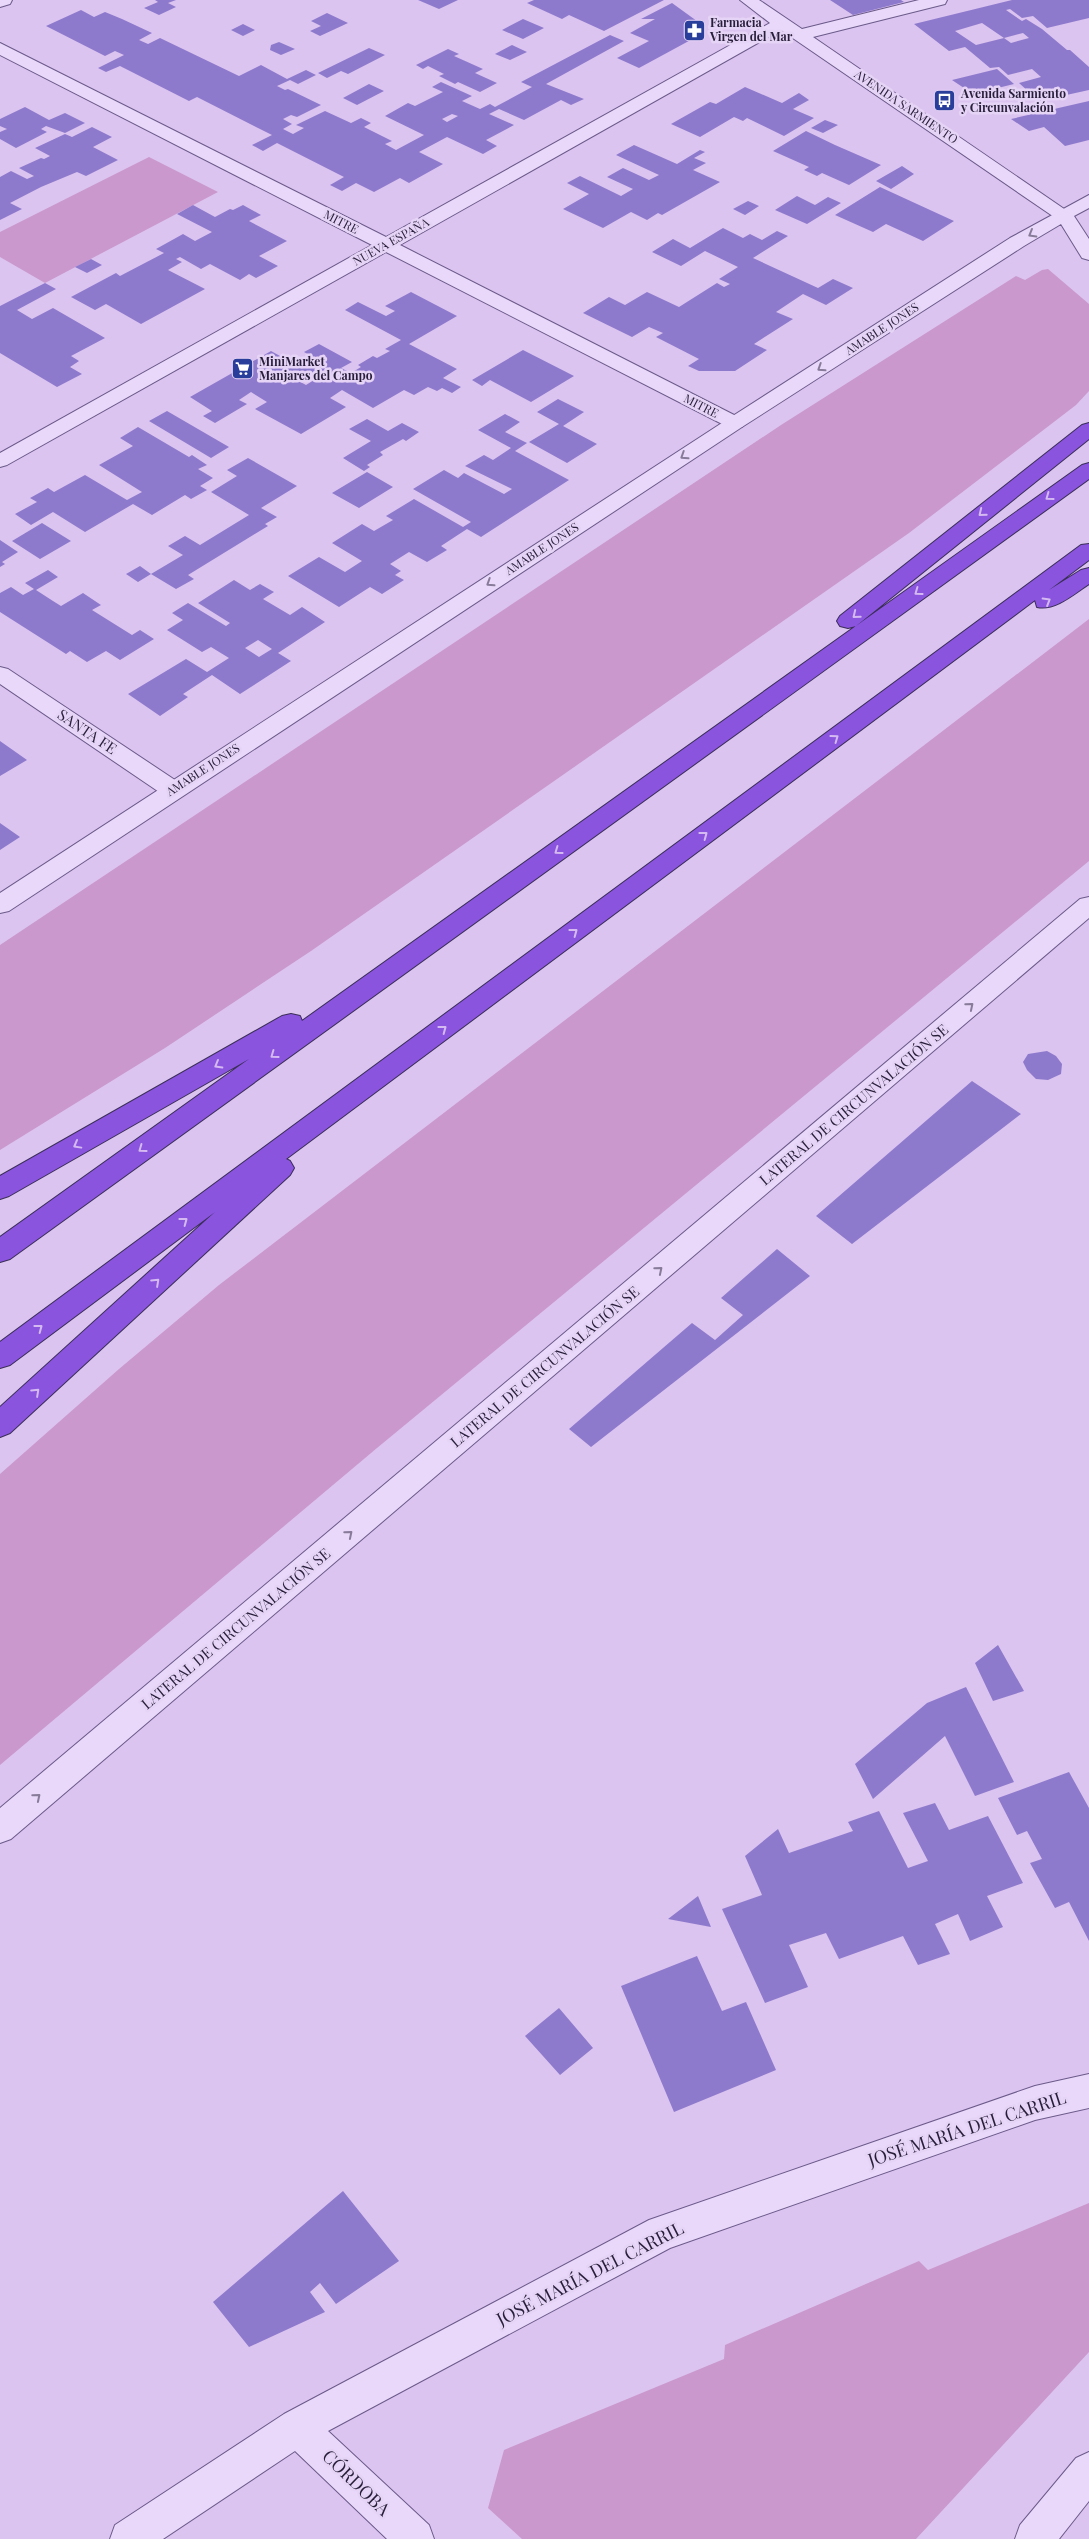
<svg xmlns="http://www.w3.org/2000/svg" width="1089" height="2539" font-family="'Playfair Display',serif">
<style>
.green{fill:#ca98cd}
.building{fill:#8e7acd;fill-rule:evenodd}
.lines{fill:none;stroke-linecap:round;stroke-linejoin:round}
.minor-casing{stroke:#6b5a8a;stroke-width:2}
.tertiary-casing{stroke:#6b5a8a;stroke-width:2}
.motorway-casing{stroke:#3a2e57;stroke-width:2}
.minor{fill:#e9d8f9;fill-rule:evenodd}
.tertiary{fill:#e9d8f9;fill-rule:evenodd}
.motorway{fill:#8a54df;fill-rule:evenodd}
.oneway{stroke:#887b9a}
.oneway2{stroke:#d4baf1}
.labels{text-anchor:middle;stroke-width:5;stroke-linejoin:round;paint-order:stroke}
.far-poi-label{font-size:12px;font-weight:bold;fill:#271e3a;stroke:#e6d4f6;text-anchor:start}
.far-street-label{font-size:12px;fill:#271e3a;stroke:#e6d4f6}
.street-label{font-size:15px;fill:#271e3a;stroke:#e6d4f6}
.near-street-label{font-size:18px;fill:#271e3a;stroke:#e6d4f6}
</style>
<rect width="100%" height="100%" fill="#dbc4ef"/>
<path class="green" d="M 149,157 L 218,192 L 45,283 L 0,257 L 0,232 Z
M 1048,269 L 1089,304 L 1089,391 L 1076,405 L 909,533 L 311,951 L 165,1048 L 0,1150 L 0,945 L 781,425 L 1016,276 L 1025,280 L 1042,270 Z
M 1089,619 L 1089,861 L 377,1448 L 0,1765 L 0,1474 L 119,1369 L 219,1285 Z
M 1089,2203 L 1089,2352 L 916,2539 L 522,2539 L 488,2508 L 504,2450 L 724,2359 L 725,2345 L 919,2261 L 928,2270 Z"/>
<path class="building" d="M 155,0 L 176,0 L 168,3 L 176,7 L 159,15 L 144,8 L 158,2 Z
M 418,0 L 458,0 L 439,9 Z
M 534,0 L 664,0 L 604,31 L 569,15 L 562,19 L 527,3 Z
M 830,0 L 901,0 L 904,2 L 853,15 Z
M 1012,0 L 1089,0 L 1089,18 L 1047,28 L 1033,16 L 1022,18 L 1010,9 L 1006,10 L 1022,21 L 1026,19 L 1042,29 L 1067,50 L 1070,50 L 1089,67 L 1089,90 L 1039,101 L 1019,83 L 1041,77 L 1032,69 L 1008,75 L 999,67 L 990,68 L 965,47 L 949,51 L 914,24 ZM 982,23 L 1004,38 L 1023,33 L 1029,38 L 1011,43 L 1004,38 L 976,45 L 955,31 Z
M 672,3 L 701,24 L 698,36 L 639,68 L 617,58 L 649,41 L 630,33 L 655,19 L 641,19 Z
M 81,10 L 94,17 L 105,12 L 122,19 L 152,33 L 139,40 L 148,44 L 160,38 L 239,76 L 261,65 L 287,79 L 306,70 L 316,75 L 298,84 L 290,80 L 277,86 L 285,90 L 288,89 L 321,105 L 297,117 L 291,115 L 283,119 L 292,124 L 283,129 L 293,134 L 304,128 L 296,125 L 325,111 L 351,123 L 361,118 L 371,123 L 364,127 L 392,141 L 385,144 L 396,150 L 424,135 L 385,116 L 408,103 L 415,106 L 443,92 L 432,87 L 441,82 L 472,96 L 462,101 L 480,109 L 490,104 L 495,107 L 532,87 L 521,82 L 610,35 L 624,41 L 546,84 L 584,99 L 571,105 L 561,100 L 524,120 L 499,109 L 489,114 L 514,125 L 486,140 L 497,146 L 483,154 L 447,137 L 419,152 L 443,164 L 409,183 L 400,178 L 374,192 L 356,183 L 342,191 L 330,185 L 344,177 L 277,143 L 263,151 L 252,145 L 272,135 L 197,97 L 189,101 L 120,66 L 106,72 L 98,68 L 124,55 L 115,51 L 105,56 L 46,26 ZM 452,114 L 458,116 L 447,122 L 442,119 Z
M 327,13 L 348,23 L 320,36 L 310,31 L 321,26 L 311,21 Z
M 523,19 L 544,28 L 523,39 L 502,30 Z
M 243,24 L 255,30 L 243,36 L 231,30 Z
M 279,42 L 295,49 L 281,55 L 270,50 L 271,45 Z
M 512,45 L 527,52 L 510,60 L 495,54 Z
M 369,48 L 385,55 L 348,74 L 341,71 L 327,78 L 318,73 Z
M 448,49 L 459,54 L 454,56 L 483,69 L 475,73 L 497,83 L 480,92 L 458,82 L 455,84 L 439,76 L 444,74 L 428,66 L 423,69 L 416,65 Z
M 997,69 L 1014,84 L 973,94 L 952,80 Z
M 369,84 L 384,91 L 357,105 L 343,98 Z
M 745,87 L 782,103 L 799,93 L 809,100 L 793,109 L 814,118 L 784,136 L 747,118 L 743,121 L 734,117 L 700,137 L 671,124 L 710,102 L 716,104 Z
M 1089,101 L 1089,140 L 1065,146 L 1044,127 L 1029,131 L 1011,119 Z
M 25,107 L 49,120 L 65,113 L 85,123 L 65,133 L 46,126 L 41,129 L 47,132 L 16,148 L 0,139 L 0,132 L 7,129 L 0,126 L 0,119 Z
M 825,120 L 838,125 L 823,133 L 811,128 Z
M 92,127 L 112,137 L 93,147 L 118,160 L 86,176 L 77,172 L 41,187 L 10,203 L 22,209 L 0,220 L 0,177 L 11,171 L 27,179 L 34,176 L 19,168 L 41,158 L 44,159 L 50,156 L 35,148 L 65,134 L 72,137 Z
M 806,131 L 835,145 L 881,165 L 849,185 L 822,173 L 817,176 L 804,170 L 809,167 L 773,151 Z
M 634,145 L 677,164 L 700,150 L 705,152 L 694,158 L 706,163 L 693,170 L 720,182 L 662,215 L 658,213 L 647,220 L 631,212 L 603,228 L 563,209 L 589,194 L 567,183 L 580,176 L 621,196 L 633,189 L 607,177 L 623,168 L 649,180 L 659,175 L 616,155 Z
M 902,166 L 914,174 L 891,189 L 876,181 Z
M 880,187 L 954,221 L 923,241 L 886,224 L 873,232 L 835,215 Z
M 797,196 L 815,205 L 828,197 L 841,203 L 807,224 L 775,210 Z
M 748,201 L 759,206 L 745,215 L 733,209 Z
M 193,205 L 215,217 L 230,209 L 233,210 L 243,205 L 261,215 L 249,221 L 287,241 L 259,256 L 278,266 L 256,278 L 249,274 L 240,280 L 210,264 L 201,269 L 180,257 L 176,259 L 182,262 L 168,270 L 205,289 L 141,324 L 106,304 L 95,310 L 71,297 L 116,273 L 120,276 L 164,253 L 156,249 L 183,234 L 195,241 L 212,232 L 177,214 Z
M 723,228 L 743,238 L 750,234 L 762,240 L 777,231 L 788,236 L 753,258 L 818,288 L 833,279 L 853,288 L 826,305 L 803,294 L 776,312 L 793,319 L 754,344 L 767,350 L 735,371 L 699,371 L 688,366 L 699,359 L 656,337 L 663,333 L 649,327 L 632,337 L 583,313 L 609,297 L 625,305 L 647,292 L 679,307 L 717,283 L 724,287 L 730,284 L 719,279 L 738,267 L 705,251 L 681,266 L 652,252 L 673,239 L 690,248 Z
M 91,259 L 102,265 L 87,273 L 75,267 Z
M 45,283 L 56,289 L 17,310 L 32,319 L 53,308 L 105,338 L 71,356 L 79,361 L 70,367 L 82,374 L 57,387 L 0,353 L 0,306 Z
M 411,292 L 457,316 L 409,344 L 457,369 L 443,378 L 461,387 L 452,393 L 442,388 L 437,391 L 428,387 L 414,395 L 404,390 L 373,408 L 342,390 L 330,398 L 346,407 L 301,434 L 255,409 L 267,402 L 251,392 L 239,400 L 247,404 L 215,423 L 203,416 L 212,411 L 190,397 L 271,351 L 300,367 L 315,358 L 304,352 L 319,344 L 352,362 L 341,368 L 351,373 L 361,367 L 358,365 L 373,356 L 377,358 L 390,351 L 385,349 L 401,340 L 345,310 L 358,302 L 386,316 L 395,311 L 385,306 ZM 308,371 L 319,377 L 306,385 L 295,379 Z
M 523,350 L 574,376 L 531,402 L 490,380 L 482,386 L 472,380 Z
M 558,399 L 584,412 L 563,426 L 597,444 L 567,463 L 529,442 L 559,424 L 537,412 Z
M 167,411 L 229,447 L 211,458 L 149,421 Z
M 505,414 L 520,422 L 505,432 L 527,443 L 515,451 L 569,480 L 481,537 L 467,529 L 441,546 L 447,550 L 427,562 L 409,552 L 390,564 L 401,571 L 395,575 L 404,580 L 382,594 L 370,587 L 339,607 L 288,576 L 319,557 L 345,572 L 362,561 L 332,543 L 362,524 L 374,531 L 393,520 L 386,516 L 414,499 L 463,527 L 471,522 L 413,489 L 444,470 L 458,478 L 464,473 L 504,494 L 512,489 L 465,466 L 484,455 L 493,460 L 511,448 L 478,430 Z
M 367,419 L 388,431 L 402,423 L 419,432 L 406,441 L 403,439 L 380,452 L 383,455 L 367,465 L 370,467 L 364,471 L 343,458 L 371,441 L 349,429 Z
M 138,427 L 189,457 L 192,455 L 207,465 L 198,469 L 213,478 L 200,486 L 207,490 L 191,499 L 185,495 L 152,515 L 133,504 L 85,532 L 53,512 L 31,525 L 15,514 L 37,502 L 30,498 L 48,488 L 54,492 L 85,475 L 127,500 L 142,492 L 99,465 L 133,446 L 120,438 Z
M 248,458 L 297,486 L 261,508 L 277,517 L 265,524 L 268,526 L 188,575 L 194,579 L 176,589 L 151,574 L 183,555 L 168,546 L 185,536 L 200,545 L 249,515 L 211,492 L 237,476 L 227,470 Z
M 367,472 L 393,487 L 359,508 L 332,493 Z
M 42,523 L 71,541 L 40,559 L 12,541 Z
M 0,540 L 18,552 L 2,562 L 5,564 L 0,567 Z
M 140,566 L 151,574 L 138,582 L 126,574 Z
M 48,570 L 58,577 L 36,590 L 53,601 L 61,606 L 83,593 L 101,605 L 92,610 L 132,635 L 140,630 L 154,639 L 120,660 L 106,651 L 87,662 L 70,651 L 66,654 L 0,612 L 0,593 L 11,587 L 23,595 L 34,589 L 25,583 Z
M 234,580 L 250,590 L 260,584 L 274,592 L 263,599 L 290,615 L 302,607 L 325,622 L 278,653 L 291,661 L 240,694 L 212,675 L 183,694 L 188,697 L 160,716 L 128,694 L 186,659 L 207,672 L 229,658 L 211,647 L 202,652 L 167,630 L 183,620 L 172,613 L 188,603 L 226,626 L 230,623 L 198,603 ZM 258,640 L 272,649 L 259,657 L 245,648 Z
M 0,741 L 27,760 L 0,776 Z
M 0,823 L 20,837 L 0,850 Z
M 1047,1051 L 1056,1056 L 1062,1064 L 1061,1074 L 1048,1080 L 1036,1079 L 1027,1070 L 1023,1062 L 1028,1054 Z
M 972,1081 L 1021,1114 L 852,1244 L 816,1216 Z
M 777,1249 L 810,1276 L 591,1447 L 569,1429 L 692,1323 L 715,1340 L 743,1315 L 721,1298 Z
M 998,1645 L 1024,1691 L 993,1701 L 975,1663 Z
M 966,1687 L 1014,1782 L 975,1796 L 945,1736 L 873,1799 L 855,1764 L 927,1703 Z
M 1069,1772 L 1089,1808 L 1089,1941 L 1069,1902 L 1055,1908 L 1030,1863 L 1042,1859 L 1027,1831 L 1017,1835 L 998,1798 Z
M 935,1803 L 949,1830 L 988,1816 L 1023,1883 L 987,1896 L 1003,1927 L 970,1941 L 958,1914 L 935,1924 L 950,1954 L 918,1965 L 903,1936 L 839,1959 L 826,1933 L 789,1945 L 808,1987 L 765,2003 L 722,1909 L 762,1895 L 745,1856 L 778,1829 L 789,1853 L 853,1831 L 848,1822 L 879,1811 L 908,1868 L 928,1861 L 903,1813 Z
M 698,1896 L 711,1927 L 668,1919 Z
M 697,1956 L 722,2011 L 746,2002 L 776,2070 L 674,2112 L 621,1986 Z
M 559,2008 L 593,2048 L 560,2075 L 525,2036 Z
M 343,2191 L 399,2261 L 336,2304 L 320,2283 L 310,2292 L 325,2312 L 249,2347 L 213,2302 Z"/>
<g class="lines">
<defs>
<path id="minor" d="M 0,0 L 12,0 L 10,4 L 0,7 Z
M 740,0 L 759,0 L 802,29 L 919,0 L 947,0 L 945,4 L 813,37 L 1073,215 L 1071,219 L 1057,219 L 781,30 L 400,245 L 742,419 L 745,423 L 742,427 L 728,427 L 386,252 L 7,465 L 0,467 L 0,453 L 372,245 L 0,55 L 0,43 L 386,237 L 770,23 Z
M 0,667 L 8,669 L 181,784 L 185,790 L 181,796 L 173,798 L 165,796 L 0,684 Z
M 1089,2074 L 1089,2108 L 1035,2120 L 670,2248 L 328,2431 L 429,2525 L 434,2539 L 387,2539 L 295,2451 L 163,2539 L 110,2539 L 115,2525 L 284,2414 L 649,2220 L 1035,2086 Z
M 1089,2452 L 1089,2501 L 1059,2539 L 1015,2539 L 1020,2525 L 1076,2458 Z"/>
<path id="tertiary" d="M 1089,195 L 1089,208 L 1074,216 L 1089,239 L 1089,260 L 1082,258 L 1061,224 L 1024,246 L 742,427 L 9,911 L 0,913 L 0,893 L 728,419 L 1010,238 Z
M 1089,897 L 1089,918 L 11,1839 L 0,1843 L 0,1808 L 1080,899 Z"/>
<path id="motorway" d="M 1089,423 L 1089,439 L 856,626 L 848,628 L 840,626 L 837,621 L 840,616 L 1082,425 Z
M 1089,463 L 1089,479 L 10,1259 L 0,1262 L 0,1237 L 249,1059 L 9,1196 L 0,1199 L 0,1176 L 282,1016 L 291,1014 L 300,1016 L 302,1021 L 1082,465 Z
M 1089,544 L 1089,560 L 1049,590 L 1081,570 L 1089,568 L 1089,584 C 1074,594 1055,611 1037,607 L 1035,600 L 286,1159 L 290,1161 L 294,1168 L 290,1175 L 10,1433 L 0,1437 L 0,1407 L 215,1212 L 10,1365 L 0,1368 L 0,1342 L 1081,545 Z"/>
</defs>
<use href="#minor" class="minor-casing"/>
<use href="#tertiary" class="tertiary-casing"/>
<use href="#motorway" class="motorway-casing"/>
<use href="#minor" class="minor"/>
<use href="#tertiary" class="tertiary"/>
<use href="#motorway" class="motorway"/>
</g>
<defs><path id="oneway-chevron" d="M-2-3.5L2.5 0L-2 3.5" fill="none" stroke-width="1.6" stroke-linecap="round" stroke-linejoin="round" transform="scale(1.25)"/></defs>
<g class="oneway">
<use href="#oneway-chevron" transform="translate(1032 234) rotate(150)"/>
<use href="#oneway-chevron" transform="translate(821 368) rotate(147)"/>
<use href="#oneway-chevron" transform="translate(684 456) rotate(147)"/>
<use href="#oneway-chevron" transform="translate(490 583) rotate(147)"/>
<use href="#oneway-chevron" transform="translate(970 1006) rotate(-40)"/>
<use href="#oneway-chevron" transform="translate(659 1270) rotate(-40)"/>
<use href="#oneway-chevron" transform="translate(349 1534) rotate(-40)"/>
<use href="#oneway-chevron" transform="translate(37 1797) rotate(-40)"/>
</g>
<g class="oneway2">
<use href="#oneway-chevron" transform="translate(1049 497) rotate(144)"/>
<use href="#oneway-chevron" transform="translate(982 513) rotate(141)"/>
<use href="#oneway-chevron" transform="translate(918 592) rotate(144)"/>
<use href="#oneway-chevron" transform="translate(1047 601) rotate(-31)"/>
<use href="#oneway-chevron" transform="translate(856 615) rotate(141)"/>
<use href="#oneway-chevron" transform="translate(835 738) rotate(-36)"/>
<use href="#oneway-chevron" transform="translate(704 835) rotate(-37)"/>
<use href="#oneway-chevron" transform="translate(558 851) rotate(144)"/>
<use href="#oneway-chevron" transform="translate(574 932) rotate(-37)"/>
<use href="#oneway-chevron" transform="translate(443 1029) rotate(-37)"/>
<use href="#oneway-chevron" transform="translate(274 1055) rotate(144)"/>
<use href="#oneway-chevron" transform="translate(218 1065) rotate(150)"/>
<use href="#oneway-chevron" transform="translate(77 1145) rotate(151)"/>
<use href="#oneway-chevron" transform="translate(142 1149) rotate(144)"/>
<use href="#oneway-chevron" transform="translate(184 1221) rotate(-37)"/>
<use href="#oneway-chevron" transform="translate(156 1282) rotate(-43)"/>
<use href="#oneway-chevron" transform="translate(39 1328) rotate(-37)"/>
<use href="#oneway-chevron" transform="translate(36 1392) rotate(-43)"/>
</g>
<defs>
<symbol id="pharmacy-square" viewBox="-11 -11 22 22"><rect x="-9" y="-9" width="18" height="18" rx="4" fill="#293e9a" stroke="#e6d4f6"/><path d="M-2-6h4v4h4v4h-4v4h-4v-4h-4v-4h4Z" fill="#fff"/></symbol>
<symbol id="bus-square" viewBox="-11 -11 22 22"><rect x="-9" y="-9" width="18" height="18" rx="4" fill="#293e9a" stroke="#e6d4f6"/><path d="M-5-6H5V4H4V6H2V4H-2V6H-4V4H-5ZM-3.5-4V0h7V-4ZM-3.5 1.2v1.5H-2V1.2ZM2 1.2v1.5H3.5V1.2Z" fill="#fff"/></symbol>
<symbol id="supermarket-square" viewBox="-11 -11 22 22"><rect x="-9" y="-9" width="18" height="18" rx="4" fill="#293e9a" stroke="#e6d4f6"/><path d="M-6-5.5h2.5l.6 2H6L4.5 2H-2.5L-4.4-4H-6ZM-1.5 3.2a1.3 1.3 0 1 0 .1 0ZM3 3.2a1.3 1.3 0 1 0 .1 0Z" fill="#fff"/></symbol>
</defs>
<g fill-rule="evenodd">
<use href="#pharmacy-square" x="682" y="18" width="25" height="25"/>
<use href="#bus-square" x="932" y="88" width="25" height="25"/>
<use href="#supermarket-square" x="230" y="356" width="25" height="25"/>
</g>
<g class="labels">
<g class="far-poi-label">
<text x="710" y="27">Farmacia<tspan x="710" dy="14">Virgen del Mar</tspan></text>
<text x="961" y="98">Avenida Sarmiento<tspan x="961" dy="14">y Circunvalación</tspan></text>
<text x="259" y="366">MiniMarket<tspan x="259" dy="14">Manjares del Campo</tspan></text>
</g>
<g class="far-street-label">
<text transform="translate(906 107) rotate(34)" y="4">AVENIDA SARMIENTO</text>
<text transform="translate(341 222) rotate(27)" y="4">MITRE</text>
<text transform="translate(391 242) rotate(-29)" y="4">NUEVA ESPAÑA</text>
<text transform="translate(882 329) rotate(-33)" y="4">AMABLE JONES</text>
<text transform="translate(701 406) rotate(27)" y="4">MITRE</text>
<text transform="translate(542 549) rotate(-33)" y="4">AMABLE JONES</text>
<text transform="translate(203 770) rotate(-33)" y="4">AMABLE JONES</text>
</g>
<g class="street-label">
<text transform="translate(87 732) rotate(34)" y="5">SANTA FE</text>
<text transform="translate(854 1105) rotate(-40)" y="5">LATERAL DE CIRCUNVALACIÓN SE</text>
<text transform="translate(545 1367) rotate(-40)" y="5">LATERAL DE CIRCUNVALACIÓN SE</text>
<text transform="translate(236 1629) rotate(-40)" y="5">LATERAL DE CIRCUNVALACIÓN SE</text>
</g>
<g class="near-street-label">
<text transform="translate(967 2129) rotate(-18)" y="6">JOSÉ MARÍA DEL CARRIL</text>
<text transform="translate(590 2274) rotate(-27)" y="6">JOSÉ MARÍA DEL CARRIL</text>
<text transform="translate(356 2483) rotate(44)" y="6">CÓRDOBA</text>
</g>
</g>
</svg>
